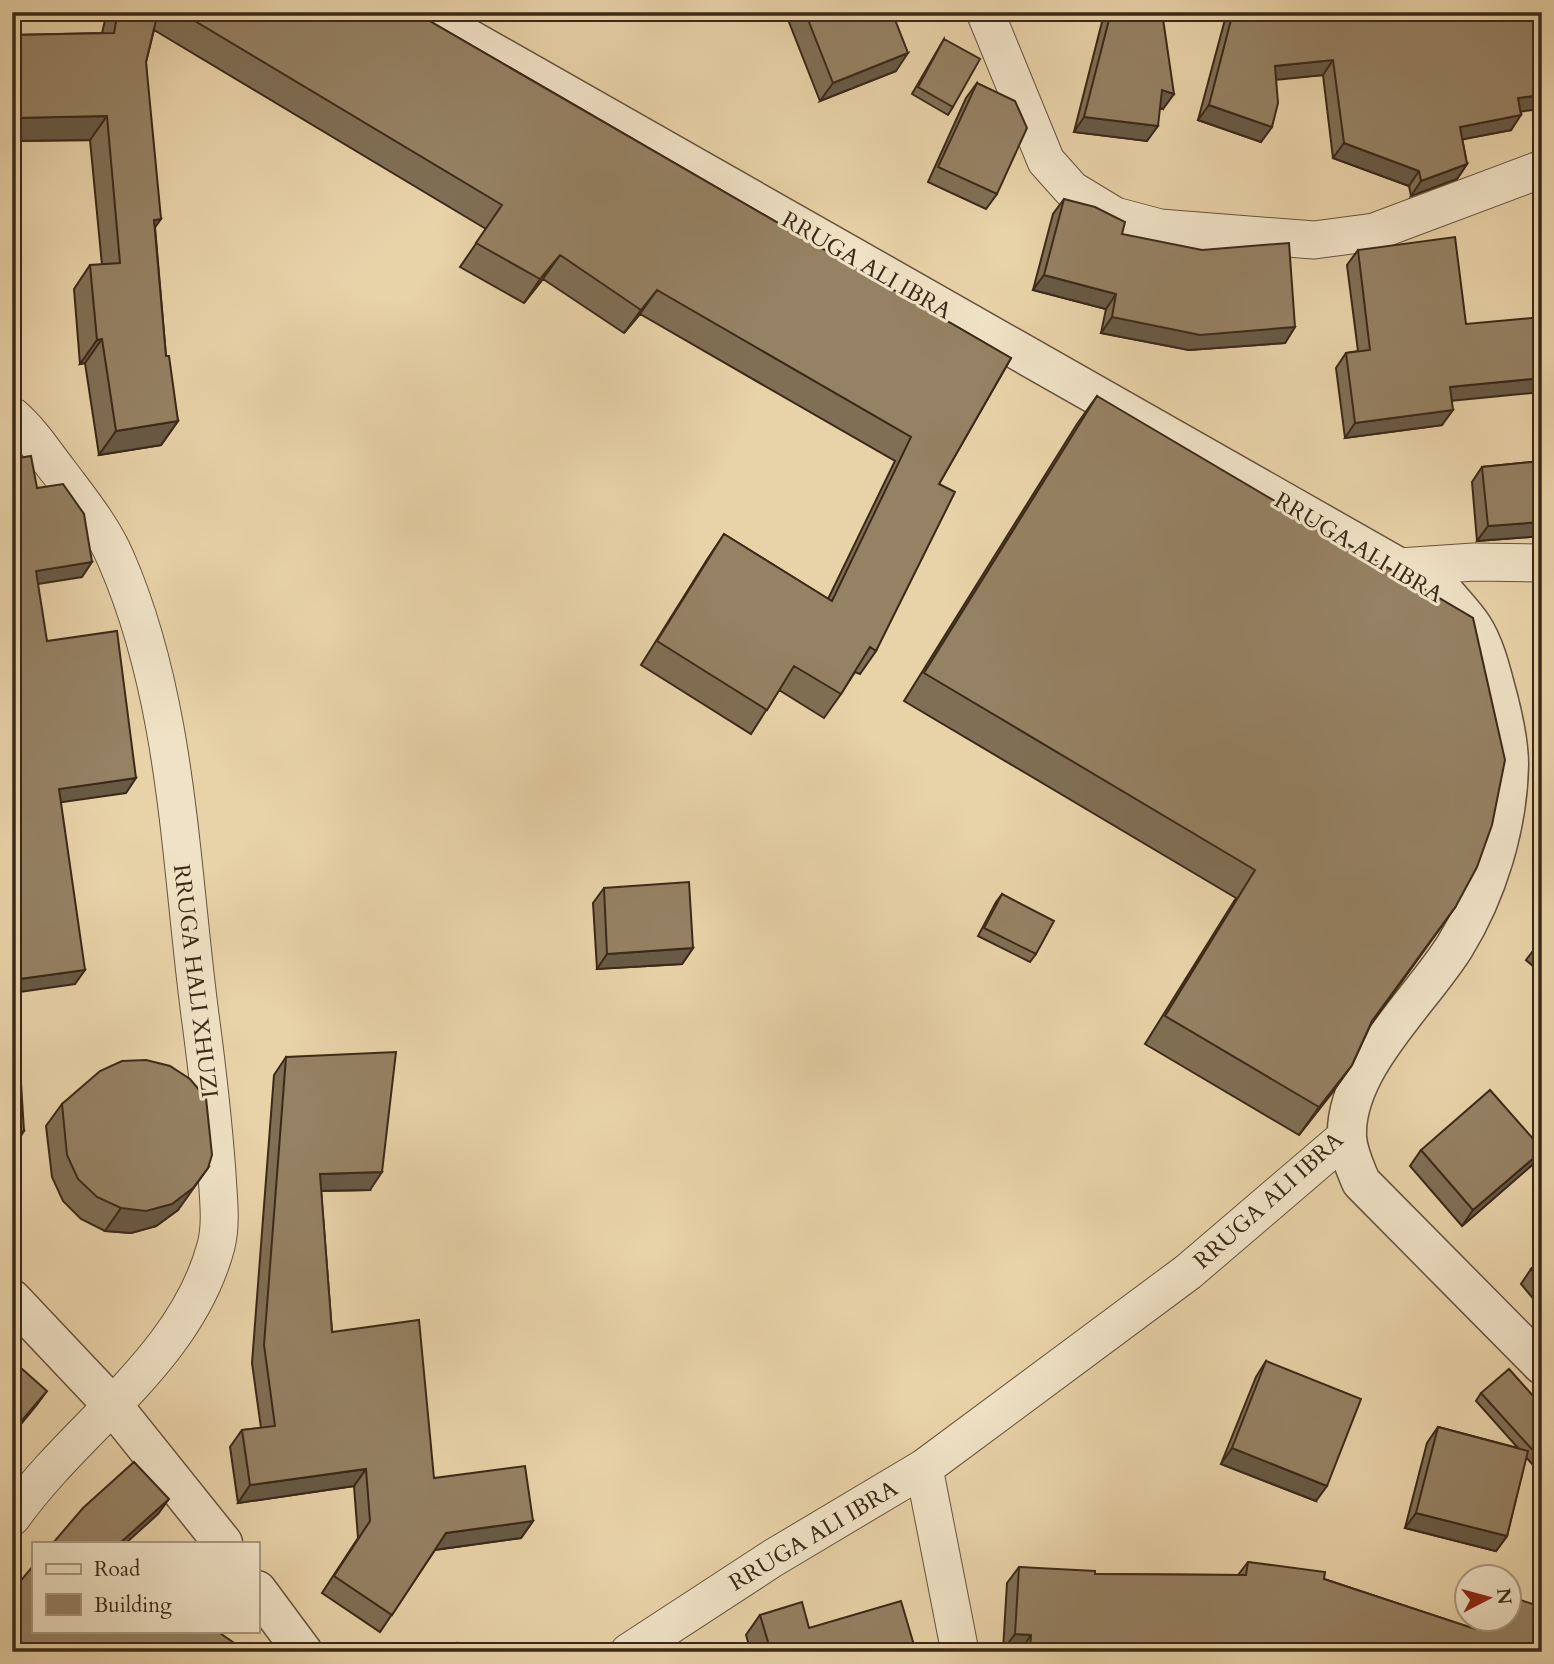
<svg xmlns="http://www.w3.org/2000/svg" width="1554" height="1664" font-family="Cardo,serif">
<style>
.lines{fill:none;stroke-linecap:round;stroke-linejoin:round}
.minor-casing{stroke:#66533c;stroke-width:39}
.tertiary-casing{stroke:#66533c;stroke-width:41}
.minor{stroke:#f0e2c6;stroke-width:37}
.tertiary{stroke:#f0e2c6;stroke-width:38}
.wall{fill:#806f55;stroke:#3b2918;stroke-width:2}
.shaded-wall{fill:#685a45;stroke:#3b2918;stroke-width:2}
.building{fill:#958163;stroke:#3b2918;stroke-width:2}
.labels{text-anchor:middle;stroke-width:6;stroke-linejoin:round;paint-order:stroke}
.street-label{font-size:23px;fill:#3b2918;stroke:#f0e2c6}
</style>
<rect width="100%" height="100%" fill="#e8d2a8"/>
<filter id="stains"><feTurbulence type="fractalNoise" baseFrequency=".00286" numOctaves="4"/><feColorMatrix values="0 0 0 0 .2 0 0 0 0 .09 0 0 0 0 .02 0 0 0 .5 -.17"/></filter>
<radialGradient id="worn" r=".72"><stop offset=".6" stop-color="#630" stop-opacity="0"/><stop offset="1" stop-color="#630" stop-opacity=".3"/></radialGradient>
<g class="lines">
<defs>
<path id="minor" d="M 985,12 L 1046,161 L 1072,190 L 1115,216 L 1160,228 L 1314,240 L 1374,232 L 1542,169
M 12,416 C 31,432 44,453 59,472 C 79,499 103,528 116,559 C 178,701 180,863 200,1015 C 207,1067 213,1120 217,1173 C 218,1196 222,1223 216,1246 C 185,1361 77,1425 12,1517
M 1399,567 L 1474,562 L 1542,563
M 924,1468 L 960,1652
M 629,1652 L 773,1558 L 924,1468 L 1188,1272 L 1347,1136"/>
<path id="tertiary" d="M 422,12 L 1446,594 C 1455,605 1465,615 1473,627 C 1484,644 1490,667 1495,686 C 1502,711 1509,739 1509,765 C 1508,827 1487,894 1455,946 C 1421,1001 1344,1068 1347,1137 C 1348,1153 1355,1167 1361,1182 L 1542,1365
M 12,1299 L 114,1407 L 223,1543
M 257,1590 L 303,1652"/>
</defs>
<use href="#minor" class="minor-casing"/>
<use href="#tertiary" class="tertiary-casing"/>
<use href="#minor" class="minor"/>
<use href="#tertiary" class="tertiary"/>
</g>
<path class="wall" d="M 107,12 L 414,12 L 1011,358 L 939,484 L 876,651 L 860,674 L 855,672 L 841,694 L 824,718 L 779,690 L 751,734 L 641,665 L 708,558 L 724,534 L 828,599 L 895,461 L 640,314 L 624,333 L 543,279 L 524,303 L 460,267 L 486,229 L 154,30 L 146,62 L 155,227 L 166,356 L 178,421 L 161,445 L 99,455 L 85,363 L 80,364 L 74,289 L 90,265 L 102,265 L 90,140 L 12,141 L 12,35 L 102,33 Z
M 785,12 L 892,12 L 896,71 L 820,101 Z
M 1088,12 L 1162,12 L 1163,109 L 1160,108 L 1147,141 L 1074,132 L 1103,18 Z
M 1227,12 L 1542,12 L 1521,112 L 1511,130 L 1462,139 L 1467,164 L 1457,179 L 1411,196 L 1409,186 L 1333,158 L 1323,75 L 1276,79 L 1261,142 L 1198,120 Z
M 944,39 L 953,107 L 948,115 L 912,94 Z
M 977,83 L 997,194 L 986,209 L 928,182 L 966,98 Z
M 1064,199 L 1122,234 L 1295,327 L 1285,343 L 1189,350 L 1101,333 L 1106,309 L 1033,290 L 1053,214 Z
M 1358,250 L 1451,401 L 1442,425 L 1345,438 L 1336,368 L 1346,353 L 1358,351 L 1347,265 Z
M 1097,396 L 1456,906 L 1371,1024 L 1352,1065 L 1332,1093 L 1299,1135 L 1145,1044 L 1236,898 L 904,701 L 1077,424 Z
M 1542,461 L 1542,536 L 1477,541 L 1472,482 L 1482,467 Z
M 604,888 L 693,948 L 682,964 L 597,969 L 593,903 Z
M 1002,894 L 1036,954 L 1030,962 L 978,936 L 996,902 Z
M 1542,939 L 1542,974 L 1526,960 Z
M 286,1057 L 370,1190 L 321,1191 L 332,1332 L 434,1478 L 533,1521 L 521,1538 L 435,1550 L 380,1632 L 322,1593 L 358,1538 L 354,1486 L 238,1503 L 230,1447 L 242,1430 L 261,1428 L 252,1363 L 274,1075 Z
M 62,1104 L 178,1210 L 156,1226 L 131,1233 L 105,1231 L 81,1219 L 63,1201 L 52,1177 L 46,1126 Z
M 1421,1150 L 1542,1151 L 1532,1165 L 1462,1226 L 1410,1166 Z
M 1542,1260 L 1542,1309 L 1521,1284 L 1531,1269 Z
M 1266,1361 L 1316,1501 L 1221,1464 L 1256,1377 Z
M 1481,1393 L 1542,1406 L 1542,1457 L 1533,1465 L 1526,1457 L 1507,1536 L 1496,1551 L 1405,1528 L 1427,1443 L 1438,1427 L 1518,1448 L 1476,1401 Z
M 1248,1562 L 1324,1579 L 1469,1627 L 1471,1619 L 1508,1619 L 1542,1652 L 1020,1652 L 1003,1650 L 1007,1583 L 1019,1567 L 1095,1574 L 1238,1575 Z
M 760,1615 L 809,1628 L 916,1652 L 751,1652 L 746,1635 Z"/>
<path class="shaded-wall" d="M 1088,12 L 1107,12 L 1103,18 Z
M 908,53 L 896,71 L 820,101 L 833,83 Z
M 1333,60 L 1323,75 L 1265,81 L 1275,66 Z
M 1162,90 L 1174,94 L 1163,109 L 1152,105 Z
M 1542,95 L 1542,109 L 1508,113 L 1518,98 Z
M 1209,105 L 1272,127 L 1261,142 L 1198,120 Z
M 1521,115 L 1511,130 L 1449,142 L 1460,127 Z
M 107,116 L 90,140 L 12,141 L 12,118 Z
M 1084,117 L 1158,126 L 1147,141 L 1074,132 Z
M 1344,143 L 1419,171 L 1409,186 L 1333,158 Z
M 1467,164 L 1457,179 L 1411,196 L 1421,181 Z
M 161,219 L 144,243 L 154,220 Z
M 560,255 L 543,279 L 524,303 L 540,279 Z
M 1044,275 L 1116,294 L 1106,309 L 1033,290 Z
M 657,290 L 640,314 L 624,333 L 641,310 Z
M 1112,317 L 1295,327 L 1285,343 L 1189,350 L 1101,333 Z
M 102,339 L 85,363 L 80,364 L 97,340 Z
M 1542,378 L 1542,392 L 1439,402 L 1450,387 Z
M 1453,410 L 1442,425 L 1345,438 L 1355,423 Z
M 178,421 L 161,445 L 99,455 L 116,431 Z
M 1542,522 L 1542,536 L 1477,541 L 1488,526 Z
M 92,562 L 82,577 L 26,586 L 36,571 Z
M 136,778 L 126,793 L 49,804 L 59,789 Z
M 1456,906 L 1436,934 L 1353,1049 L 1372,1021 Z
M 693,948 L 682,964 L 597,969 L 607,954 Z
M 85,970 L 75,984 L 12,993 L 12,980 Z
M 1352,1065 L 1332,1093 L 1299,1135 L 1319,1107 Z
M 24,1131 L 14,1147 L 12,1147 L 12,1132 Z
M 1542,1151 L 1532,1165 L 1462,1226 L 1473,1210 Z
M 208,1168 L 178,1210 L 156,1226 L 131,1233 L 105,1231 L 121,1208 Z
M 382,1172 L 370,1190 L 308,1191 L 320,1174 Z
M 47,1391 L 36,1406 L 12,1435 L 12,1432 Z
M 1232,1448 L 1327,1486 L 1316,1501 L 1221,1464 Z
M 366,1469 L 354,1486 L 238,1503 L 250,1485 Z
M 169,1499 L 158,1514 L 126,1543 L 120,1543 Z
M 1416,1513 L 1507,1536 L 1496,1551 L 1405,1528 Z
M 533,1521 L 521,1538 L 434,1550 L 446,1533 Z
M 1015,1634 L 1031,1635 L 1020,1652 L 1003,1650 Z"/>
<path class="building" d="M 118,12 L 158,12 L 146,62 L 161,219 L 154,220 L 166,356 L 169,356 L 178,421 L 116,431 L 102,339 L 97,340 L 90,265 L 120,263 L 107,116 L 12,118 L 12,35 L 114,33 Z
M 180,12 L 414,12 L 1011,358 L 939,484 L 955,492 L 876,651 L 870,647 L 841,694 L 794,666 L 767,710 L 657,641 L 724,534 L 832,601 L 911,437 L 657,290 L 641,310 L 560,255 L 540,279 L 476,243 L 502,205 Z
M 805,12 L 892,12 L 908,53 L 833,83 Z
M 1111,12 L 1162,12 L 1174,94 L 1162,90 L 1158,126 L 1084,117 Z
M 1233,12 L 1542,12 L 1542,95 L 1518,98 L 1521,115 L 1460,127 L 1467,164 L 1421,181 L 1419,171 L 1344,143 L 1333,60 L 1275,66 L 1278,103 L 1272,127 L 1209,105 Z
M 944,39 L 980,59 L 953,107 L 918,87 Z
M 977,83 L 1015,101 L 1027,128 L 997,194 L 938,167 Z
M 1064,199 L 1095,207 L 1125,222 L 1122,234 L 1202,250 L 1289,243 L 1295,327 L 1200,335 L 1112,317 L 1116,294 L 1044,275 Z
M 1455,237 L 1466,324 L 1542,317 L 1542,378 L 1450,387 L 1453,410 L 1355,423 L 1346,353 L 1370,350 L 1358,250 Z
M 1097,396 L 1473,618 L 1505,760 L 1492,825 L 1477,867 L 1456,906 L 1372,1021 L 1352,1065 L 1319,1107 L 1165,1016 L 1255,870 L 924,673 Z
M 31,456 L 37,488 L 63,484 L 84,514 L 92,562 L 36,571 L 47,641 L 117,631 L 136,778 L 59,789 L 85,970 L 12,980 L 12,459 Z
M 1542,461 L 1542,522 L 1488,526 L 1482,467 Z
M 689,882 L 693,948 L 607,954 L 604,888 Z
M 1002,894 L 1054,921 L 1036,954 L 984,928 Z
M 1542,939 L 1542,949 L 1537,945 Z
M 12,1051 L 19,1051 L 24,1131 L 12,1132 Z
M 396,1052 L 382,1172 L 320,1174 L 332,1332 L 419,1320 L 434,1478 L 525,1466 L 533,1521 L 446,1533 L 392,1615 L 334,1576 L 370,1521 L 366,1469 L 250,1485 L 242,1430 L 275,1426 L 264,1345 L 286,1057 Z
M 146,1060 L 170,1066 L 190,1079 L 206,1098 L 212,1155 L 208,1168 L 193,1188 L 172,1204 L 146,1211 L 121,1208 L 97,1197 L 78,1179 L 67,1155 L 62,1104 L 100,1071 L 122,1061 Z
M 1490,1090 L 1542,1149 L 1542,1151 L 1473,1210 L 1421,1150 Z
M 1542,1260 L 1542,1282 L 1531,1269 Z
M 12,1360 L 47,1391 L 12,1432 Z
M 1266,1361 L 1361,1399 L 1327,1486 L 1232,1448 Z
M 1509,1369 L 1542,1406 L 1542,1454 L 1539,1457 L 1481,1393 Z
M 1438,1427 L 1528,1451 L 1507,1536 L 1416,1513 Z
M 134,1462 L 169,1499 L 120,1543 L 53,1543 L 83,1508 Z
M 1248,1562 L 1325,1572 L 1324,1579 L 1475,1629 L 1478,1619 L 1508,1619 L 1508,1596 L 1542,1607 L 1542,1652 L 1030,1652 L 1031,1635 L 1015,1634 L 1019,1567 L 1095,1571 L 1095,1574 L 1246,1575 Z
M 33,1566 L 33,1631 L 217,1631 L 247,1652 L 12,1652 L 12,1591 Z
M 901,1601 L 916,1652 L 771,1652 L 760,1615 L 802,1602 L 809,1628 Z
M 457,1643 L 465,1652 L 447,1652 Z"/>
<g class="labels">
<g class="street-label">
<text transform="translate(867 265) rotate(30)" y="8">RRUGA ALI IBRA</text>
<text transform="translate(1359 547) rotate(31)" y="8">RRUGA ALI IBRA</text>
<text transform="translate(196 981) rotate(83)" y="8">RRUGA HALI XHUZI</text>
<text transform="translate(1268 1200) rotate(-42)" y="8">RRUGA ALI IBRA</text>
<text transform="translate(813 1535) rotate(-31)" y="8">RRUGA ALI IBRA</text>
</g>
</g>
<rect width="1554" height="1664" fill="none" stroke="#e8d2a8" stroke-width="42"/>
<rect x="14" y="14" width="1526" height="1636" fill="none" stroke="#3b2918" stroke-width="3.5"/>
<rect x="21" y="21" width="1512" height="1622" fill="none" stroke="#3b2918" stroke-width="2"/>
<rect x="32" y="1542" width="228" height="91" fill="#f0e2c6" stroke="#a89880" stroke-width="2"/>
<rect x="46" y="1564" width="35" height="10" fill="#f0e2c6" stroke="#a89880" stroke-width="2"/>
<text x="94" y="1576" font-size="21" fill="#3b2918">Road</text>
<rect x="46" y="1594" width="35" height="21" fill="#958163" stroke="#a89880" stroke-width="2"/>
<text x="94" y="1612" font-size="21" fill="#3b2918">Building</text>
<g transform="translate(1488 1598) rotate(84)"><circle r="33" fill="#f0e2c6" stroke="#a89880" stroke-width="2"/>
<path d="M0-5L12 26L0 18L-12 26Z" fill="#8f2418"/>
<text y="-10" font-size="19" font-weight="bold" text-anchor="middle" fill="#3b2918">N</text>
</g>
<rect width="100%" height="100%" filter="url(#stains)"/>
<rect width="100%" height="100%" fill="url(#worn)"/>
</svg>
